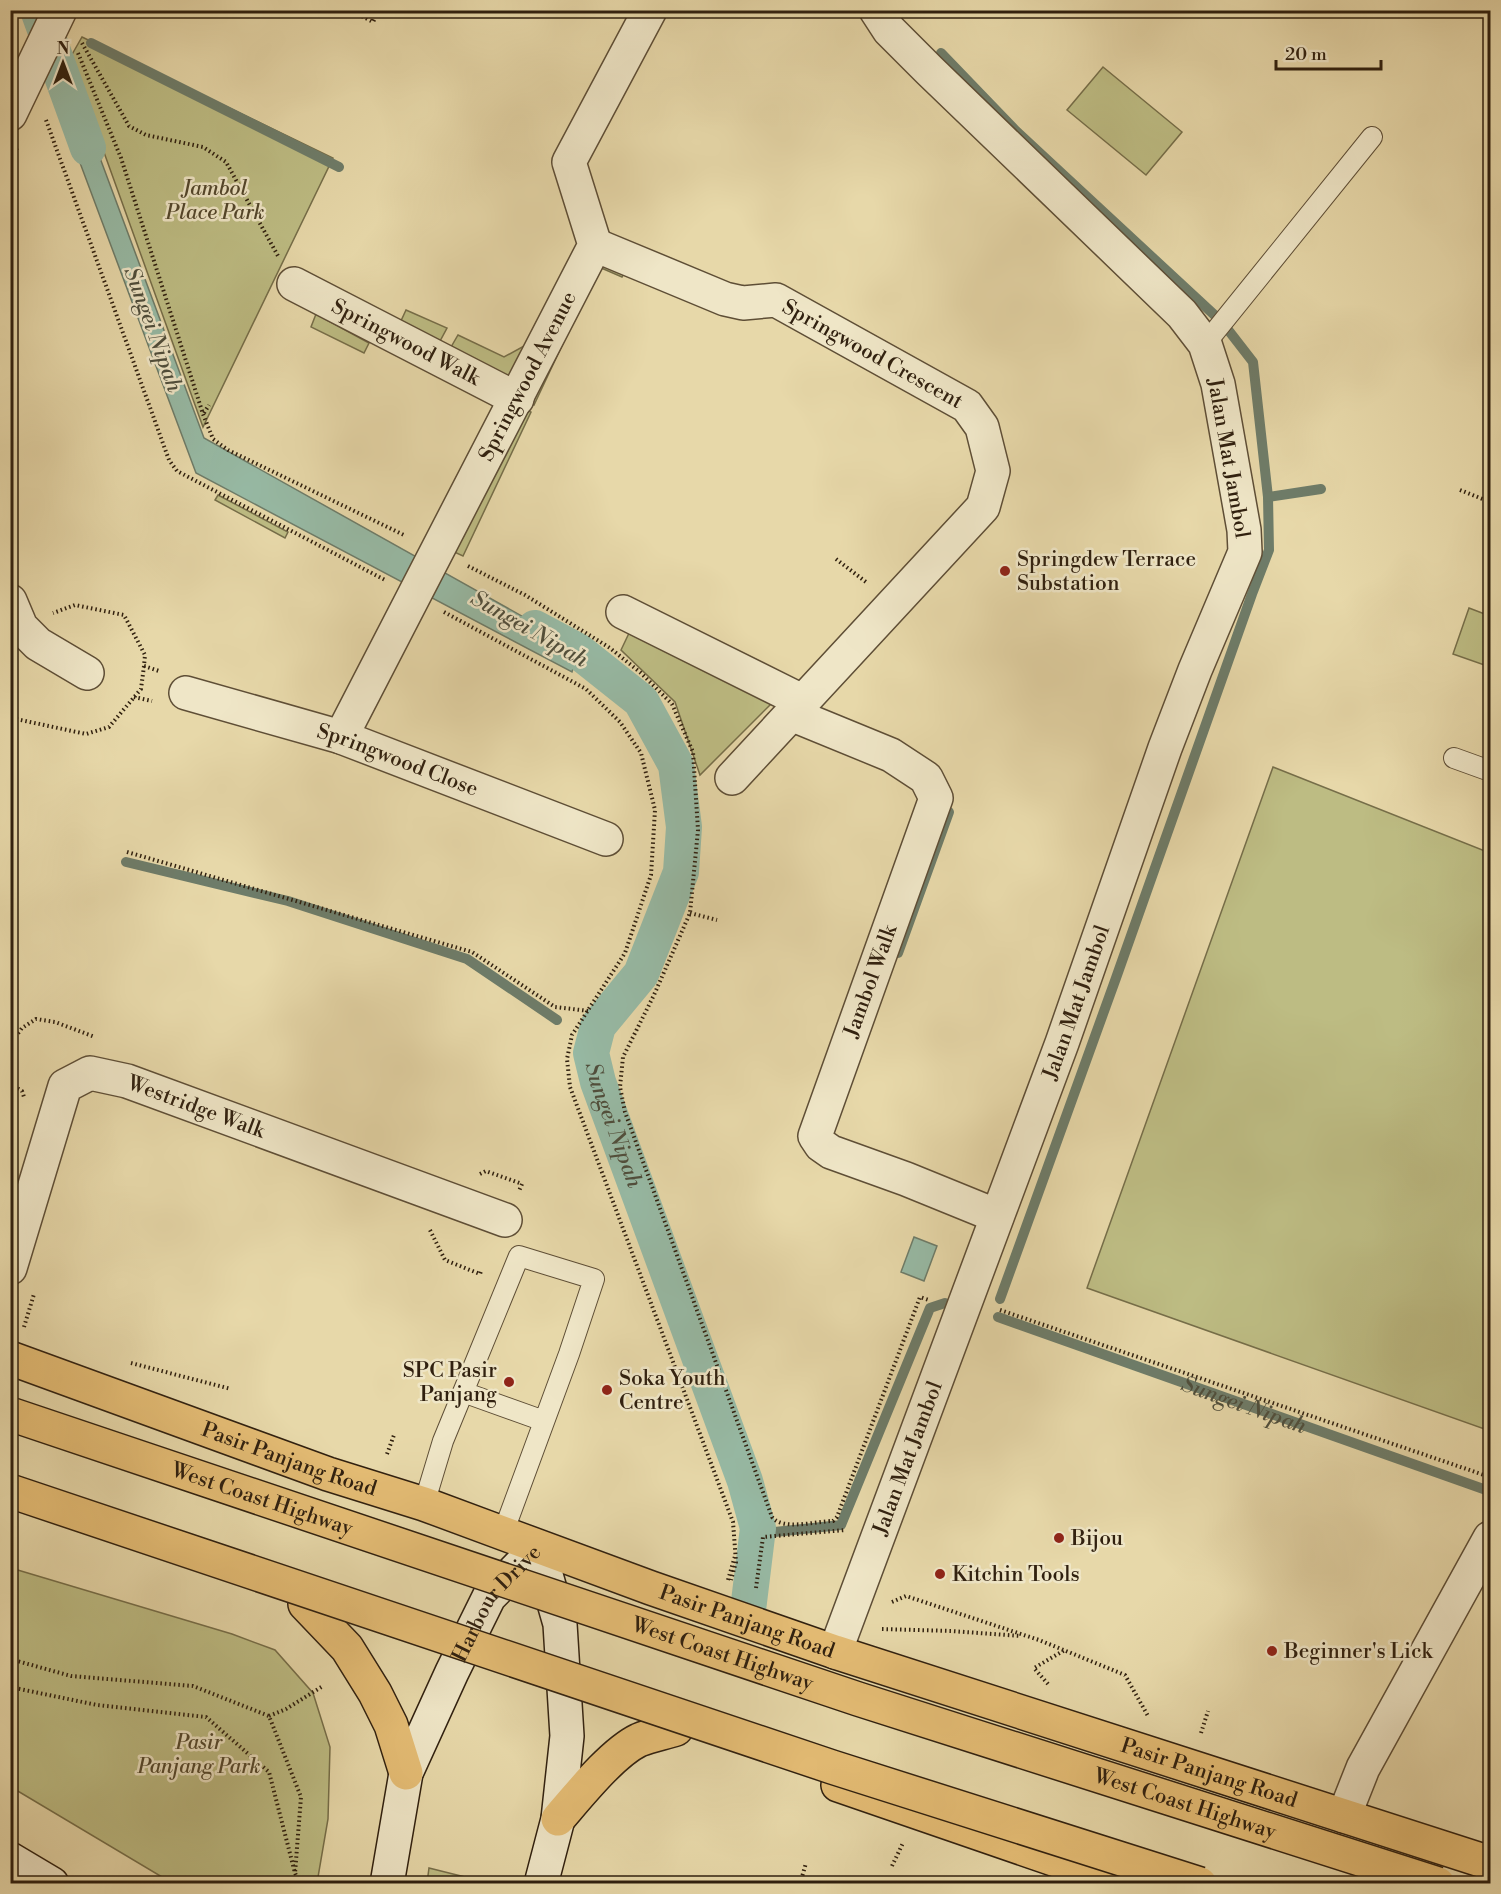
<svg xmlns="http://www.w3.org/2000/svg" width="1501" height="1894" font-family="'Libre Bodoni',serif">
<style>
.green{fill:#bdbc83;stroke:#766e49;stroke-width:1.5}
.water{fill:#97baa5;stroke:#6e7c69;stroke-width:1.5}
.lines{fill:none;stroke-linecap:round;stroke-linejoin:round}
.stream{stroke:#6e7c69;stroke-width:10}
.canal{stroke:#97baa5;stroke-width:36}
.lane-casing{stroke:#5e4e36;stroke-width:22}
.street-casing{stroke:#5e4e36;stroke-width:36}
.secondary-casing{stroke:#30200f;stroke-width:36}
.primary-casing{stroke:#30200f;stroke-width:36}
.path{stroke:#30200f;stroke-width:4;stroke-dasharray:1.5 3;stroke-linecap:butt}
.lane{stroke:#efe6c7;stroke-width:20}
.street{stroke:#efe6c7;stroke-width:33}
.secondary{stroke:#efe6c7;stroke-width:33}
.primary{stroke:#e4bc74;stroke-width:33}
.highway-bridge-casing{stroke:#30200f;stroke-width:36;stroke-linecap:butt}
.highway-bridge{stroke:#e4bc74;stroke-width:33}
.poi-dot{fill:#8f2418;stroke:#efe6c7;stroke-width:2}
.labels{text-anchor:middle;stroke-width:5;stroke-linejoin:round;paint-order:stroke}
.park-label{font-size:21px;font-style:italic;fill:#53472c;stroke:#efe6c7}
.street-label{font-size:21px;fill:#30200f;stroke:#efe6c7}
.poi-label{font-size:21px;fill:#30200f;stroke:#efe6c7;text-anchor:start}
.water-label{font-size:22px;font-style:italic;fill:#4f4e3c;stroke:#efe6c7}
</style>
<rect width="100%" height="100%" fill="#e7d8a9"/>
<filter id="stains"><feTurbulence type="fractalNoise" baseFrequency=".00333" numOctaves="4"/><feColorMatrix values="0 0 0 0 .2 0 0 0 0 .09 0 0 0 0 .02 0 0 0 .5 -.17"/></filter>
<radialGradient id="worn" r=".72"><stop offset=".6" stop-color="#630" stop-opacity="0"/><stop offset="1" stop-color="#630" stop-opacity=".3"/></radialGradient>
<path class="green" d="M 82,37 L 333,158 L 203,427 L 70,58 Z
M 1103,67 L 1182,132 L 1146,175 L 1067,110 Z
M 595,256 L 626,270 L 622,277 L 599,267 L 534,405 L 526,401 L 522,408 L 531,412 L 463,556 L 452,551 Z
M 406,310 L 447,328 L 432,356 L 388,349 Z
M 316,314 L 369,343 L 364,353 L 311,327 Z
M 458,335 L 504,357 L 524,346 L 503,392 L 443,361 Z
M 218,495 L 288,532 L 285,538 L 215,500 Z
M 1469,608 L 1490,616 L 1490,667 L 1453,654 Z
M 631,629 L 775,700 L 700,775 L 675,702 L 621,650 Z
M 1273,767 L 1490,853 L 1490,1431 L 1087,1288 Z
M 11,1568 L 232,1634 L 275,1650 L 313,1693 L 330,1747 L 328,1819 L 317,1883 L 172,1883 L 11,1787 Z
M 429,1868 L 489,1883 L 427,1883 Z"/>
<path class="water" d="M 77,96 L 204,438 L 579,648 L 572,672 L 196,473 L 61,112 Z
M 914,1237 L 937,1246 L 924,1281 L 901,1272 Z"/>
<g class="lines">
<g class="stream">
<path d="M 91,43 L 339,167"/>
<path d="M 941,53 L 1016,131 L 1222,322 L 1253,362 L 1268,497 L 1269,550 L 1252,594 L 1116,978 L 1000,1299"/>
<path d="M 1268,497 L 1321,489"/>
<path d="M 126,862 L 288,901 L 467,959 L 557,1020"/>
<path d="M 898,953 L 949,812"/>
<path id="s1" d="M 998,1317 L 1489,1491"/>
<path d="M 758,1528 L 765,1533 L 841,1525 L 930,1308 L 945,1303"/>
</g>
<g class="canal">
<path d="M 38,10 L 88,148"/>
<path id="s2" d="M 535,628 L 578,651 L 641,701 L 676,765 L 684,827 L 681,872 L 641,974 L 598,1026 L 591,1053 L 598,1082 L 745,1481 L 758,1528 L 748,1610"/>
</g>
<defs>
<path id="lane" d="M 1205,344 L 1372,137
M 1454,758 L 1490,771
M 463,1392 L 544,1421
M 424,1504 L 443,1441 L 519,1256 L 594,1279 L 569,1354 L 503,1533"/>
<g id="street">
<path d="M 10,114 L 60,10"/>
<path id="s3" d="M 595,245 L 725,299 L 743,303 L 776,300 L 967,406 L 982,427 L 993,471 L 983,507 L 732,778"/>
<path id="s4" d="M 294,284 L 517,399"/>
<path d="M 10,601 L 21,627 L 38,644 L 87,673"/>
<path d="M 623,612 L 802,701"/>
<path id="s5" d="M 186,693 L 341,737 L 606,839"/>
<path d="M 791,714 L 891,755 L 926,778 L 936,798 L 815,1136 L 821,1145 L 831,1152 L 906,1179 L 997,1216"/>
<path id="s6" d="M 341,737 L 595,245 L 569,162 L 650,10"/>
<path id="s7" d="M 10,1268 L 65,1086 L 90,1073 L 127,1081 L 505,1220"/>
<path id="s8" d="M 835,1652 L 1062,1043 L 1165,748 L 1195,670 L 1245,552 L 1244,530 L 1218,384 L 1205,344 L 1182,314 L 929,70 L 889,30 L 876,10"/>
<path d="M 1344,1816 L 1363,1768 L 1490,1538"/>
</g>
<g id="secondary">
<path d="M 538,1547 L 560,1624 L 567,1736 L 558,1819 L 541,1884"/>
<path d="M 10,1859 L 52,1884"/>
<path id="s9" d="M 387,1884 L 406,1773 L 452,1672 L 489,1597 L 538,1547"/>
</g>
<g id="primary">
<path id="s10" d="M 10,1358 L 328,1474 L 424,1504 L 651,1588 L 835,1652 L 1490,1863"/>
<path d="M 305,1604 L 347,1648 L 375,1693 L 391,1725 L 406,1773"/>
<path d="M 838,1785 L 1126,1884"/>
<path d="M 558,1819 C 578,1796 612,1753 639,1740 C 651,1735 664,1733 676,1729"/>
</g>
</defs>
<use href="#lane" class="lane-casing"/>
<use href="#street" class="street-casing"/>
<use href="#secondary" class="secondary-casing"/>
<use href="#primary" class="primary-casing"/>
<path class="path" d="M 350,10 L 373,22 L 379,10
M 10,13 L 14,24
M 82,43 L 129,126 L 146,135 L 203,147 L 226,162 L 278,256
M 78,53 L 121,158 L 203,414 L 213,439 L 228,450 L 406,536
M 46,120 L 169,460 L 177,471 L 385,580
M 10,161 L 17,148
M 204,413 L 209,405
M 1460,490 L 1490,502
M 836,559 L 866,582
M 468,566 L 525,595 L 610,648 L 641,673 L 672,704 L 693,752 L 698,830 L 690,913 L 654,995 L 623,1057 L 620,1087 L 625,1112 L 772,1517 C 783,1531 817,1521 833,1521 L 837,1517 L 920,1297 L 929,1300
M 444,612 L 586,689 L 620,722 L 641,753 L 655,810 L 651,875 L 625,953 L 572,1035 L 567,1059 L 570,1087 L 733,1522 L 736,1562 L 731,1580
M 144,666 L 159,671
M 134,697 L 152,701
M 10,713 L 16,719 L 86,734 L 109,727 L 141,689 L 144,666 L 145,655 L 124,615 L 75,605 L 53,613
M 127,852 L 472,952 L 555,1007 L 589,1011
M 690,913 L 717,920
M 10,1044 L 22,1028 L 36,1019 L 55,1022 L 95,1037
M 10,1084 L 22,1091 L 24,1097
M 480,1174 L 486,1171 L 522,1184 L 519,1191
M 430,1230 L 445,1260 L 480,1274 L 481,1271
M 1000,1310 L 1490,1477
M 24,1327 L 34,1294
M 131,1363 L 231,1389
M 387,1454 L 394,1435
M 728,1580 L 735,1556
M 756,1588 L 763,1537 L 845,1530
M 892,1602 L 906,1596 L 1039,1640 L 1125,1675 L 1148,1716
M 882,1629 L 951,1631 L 1021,1636
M 10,1659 L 71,1676 L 193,1686 L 269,1716 L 301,1797 L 295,1873
M 1048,1684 L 1034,1668 L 1065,1650
M 10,1687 L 97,1705 L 206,1717 L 269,1772 L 295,1873 L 300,1884
M 269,1716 L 286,1709 L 323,1686
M 1201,1733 L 1208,1711
M 892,1866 L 903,1843
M 800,1884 L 806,1863"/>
<use href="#lane" class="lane"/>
<use href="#street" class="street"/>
<use href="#secondary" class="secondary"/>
<use href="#primary" class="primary"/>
<defs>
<g id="highway-bridge">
<path id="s11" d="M 10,1414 L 858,1699 L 1438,1884"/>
<path d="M 10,1491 L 832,1767 L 1200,1884"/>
</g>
</defs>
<use href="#highway-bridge" class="highway-bridge-casing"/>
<use href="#highway-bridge" class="highway-bridge"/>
</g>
<g class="poi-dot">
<circle cx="1005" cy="571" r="6"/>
<circle cx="509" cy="1382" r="6"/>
<circle cx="607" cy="1390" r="6"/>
<circle cx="1059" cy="1538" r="6"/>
<circle cx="940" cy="1574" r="6"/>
<circle cx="1272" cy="1651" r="6"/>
</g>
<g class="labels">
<g class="park-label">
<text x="215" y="195">Jambol<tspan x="215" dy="24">Place Park</tspan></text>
<text x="199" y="1749">Pasir<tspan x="199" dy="24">Panjang Park</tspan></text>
</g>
<g class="street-label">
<text dy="7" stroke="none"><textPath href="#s4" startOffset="126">Springwood Walk</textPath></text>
<text dy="7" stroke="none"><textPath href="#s3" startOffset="303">Springwood Crescent</textPath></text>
<text dy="7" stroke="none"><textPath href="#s6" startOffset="406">Springwood Avenue</textPath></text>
<text transform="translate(1229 458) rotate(80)" y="7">Jalan Mat Jambol</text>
<text dy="7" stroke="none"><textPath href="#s5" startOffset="222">Springwood Close</textPath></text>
<text transform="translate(870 981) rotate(-70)" y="7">Jambol Walk</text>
<text dy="7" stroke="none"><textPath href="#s8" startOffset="693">Jalan Mat Jambol</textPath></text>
<text dy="7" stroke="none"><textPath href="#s7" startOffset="330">Westridge Walk</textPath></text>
<text dy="7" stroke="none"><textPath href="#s8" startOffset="207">Jalan Mat Jambol</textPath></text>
<text dy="7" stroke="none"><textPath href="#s10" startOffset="297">Pasir Panjang Road</textPath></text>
<text dy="7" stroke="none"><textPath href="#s11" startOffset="266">West Coast Highway</textPath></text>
<text dy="7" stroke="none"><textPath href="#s9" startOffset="306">Harbour Drive</textPath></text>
<text dy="7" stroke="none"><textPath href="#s10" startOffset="783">Pasir Panjang Road</textPath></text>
<text dy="7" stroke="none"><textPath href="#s11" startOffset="752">West Coast Highway</textPath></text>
<text dy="7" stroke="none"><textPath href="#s10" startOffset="1269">Pasir Panjang Road</textPath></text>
<text dy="7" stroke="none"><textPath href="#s11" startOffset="1238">West Coast Highway</textPath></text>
</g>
<g class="poi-label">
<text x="1017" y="566">Springdew Terrace<tspan x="1017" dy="24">Substation</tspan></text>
<text x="497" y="1377" text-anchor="end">SPC Pasir<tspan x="497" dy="24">Panjang</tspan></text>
<text x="619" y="1385">Soka Youth<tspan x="619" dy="24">Centre</tspan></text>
<text x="1071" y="1545">Bijou</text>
<text x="952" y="1581">Kitchin Tools</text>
<text x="1284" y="1658">Beginner's Lick</text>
</g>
<g class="water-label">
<text transform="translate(154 329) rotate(70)" y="8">Sungei Nipah</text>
<text transform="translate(530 628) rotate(30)" y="8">Sungei Nipah</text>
<text dy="8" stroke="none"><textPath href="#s2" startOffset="590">Sungei Nipah</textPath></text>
<text dy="8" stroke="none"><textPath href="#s1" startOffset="261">Sungei Nipah</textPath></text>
</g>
</g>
<rect width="1501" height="1894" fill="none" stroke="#e7d8a9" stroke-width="36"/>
<rect x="12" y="12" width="1477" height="1870" fill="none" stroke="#30200f" stroke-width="3"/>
<rect x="18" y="18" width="1465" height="1858" fill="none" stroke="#30200f" stroke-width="1.5"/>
<g transform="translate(63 63)" stroke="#efe6c7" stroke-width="4.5" paint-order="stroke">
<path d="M0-4.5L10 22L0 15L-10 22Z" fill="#30200f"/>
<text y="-9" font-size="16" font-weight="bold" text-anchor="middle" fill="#30200f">N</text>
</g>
<path d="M1276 60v9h105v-9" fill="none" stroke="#30200f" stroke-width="3"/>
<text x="1285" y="60" font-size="18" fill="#30200f" stroke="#efe6c7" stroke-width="4.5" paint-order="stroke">20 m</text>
<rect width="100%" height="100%" filter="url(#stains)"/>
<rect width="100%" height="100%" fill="url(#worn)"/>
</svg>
